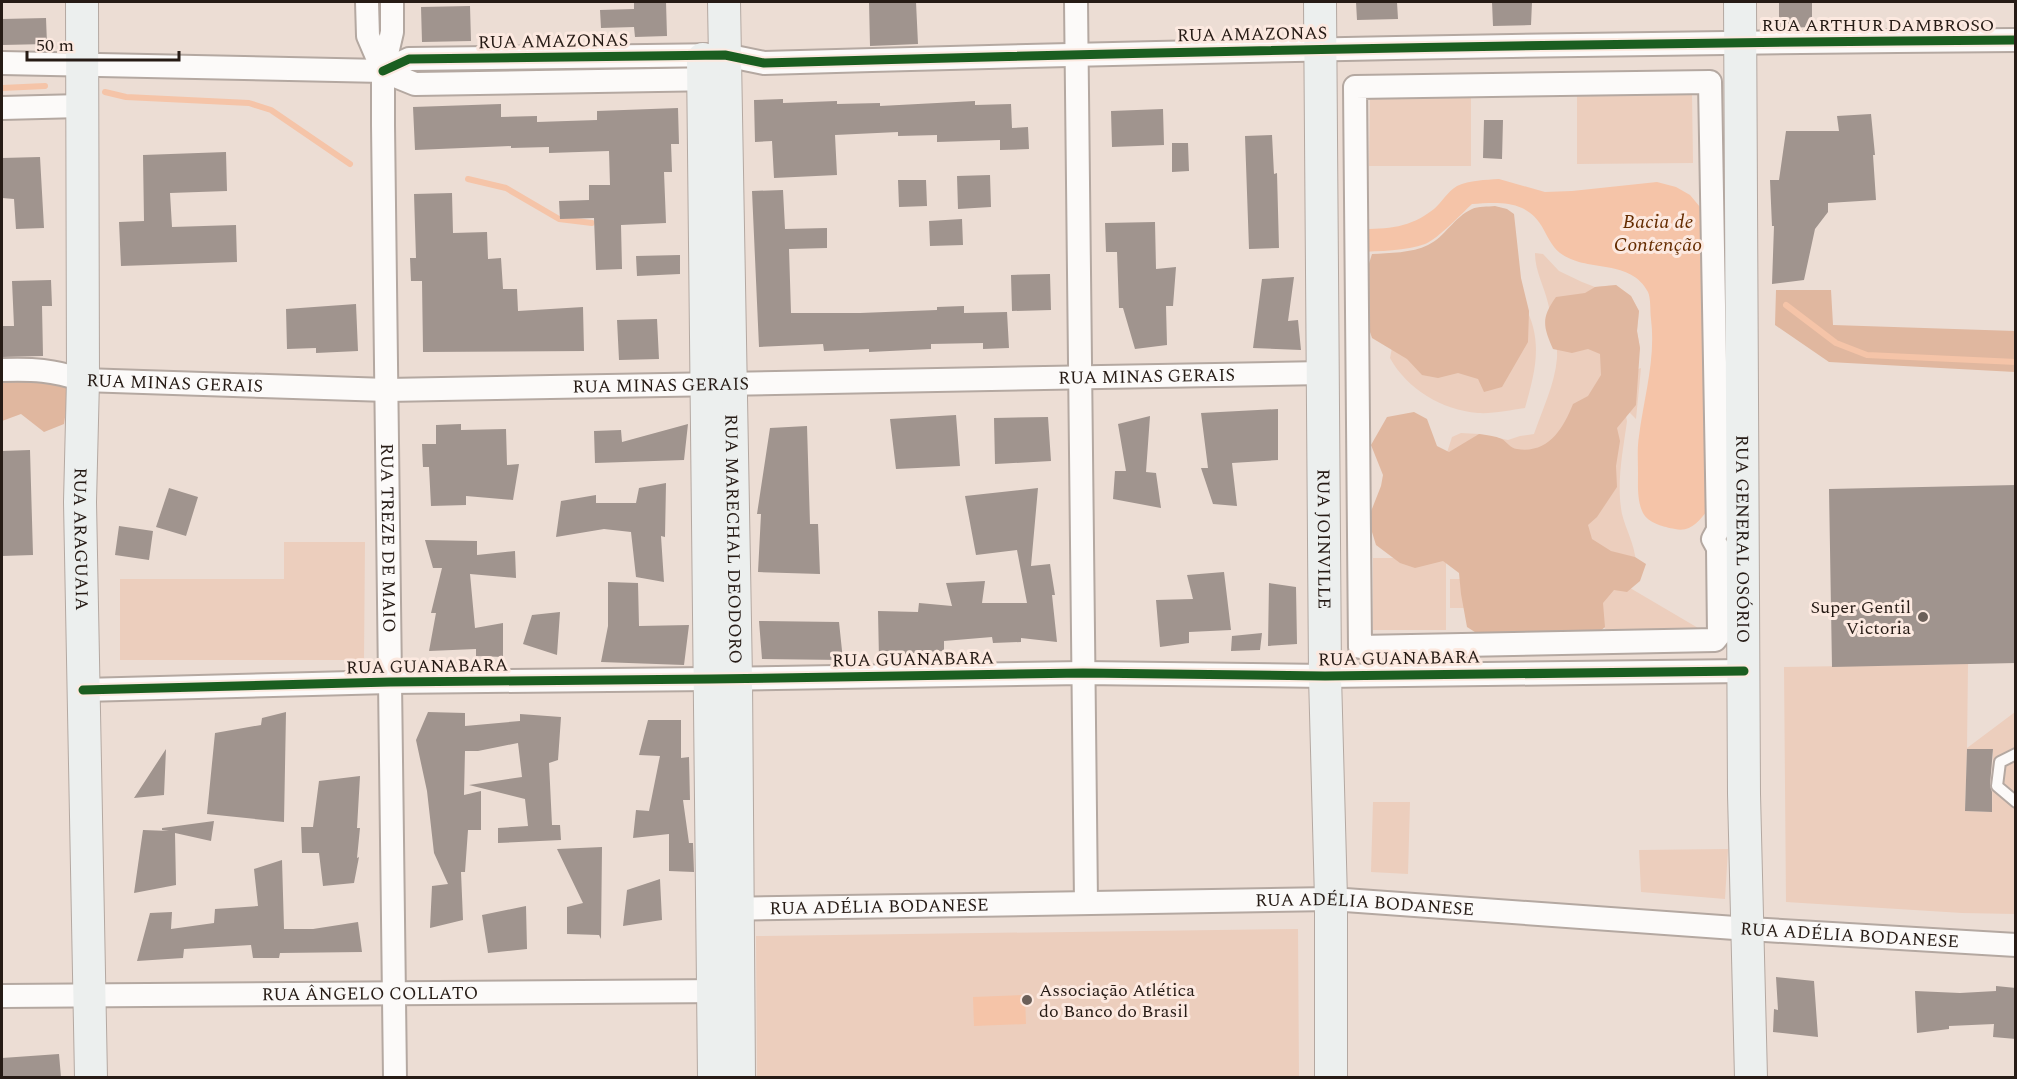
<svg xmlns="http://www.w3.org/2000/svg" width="2017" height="1079" font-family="Spectral,serif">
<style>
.green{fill:#eccebd;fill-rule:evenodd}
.forest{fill:#e0b79f}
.water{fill:#f5c4a8}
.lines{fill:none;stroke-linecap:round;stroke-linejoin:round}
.stream{stroke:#f5c4a8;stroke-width:6}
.building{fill:#a0948e}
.lane-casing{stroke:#b4a8a1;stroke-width:14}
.street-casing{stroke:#b4a8a1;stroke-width:26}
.secondary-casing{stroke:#b4a8a1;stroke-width:34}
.lane{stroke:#fcfaf9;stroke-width:10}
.street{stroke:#fcfaf9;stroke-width:22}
.secondary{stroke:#ecefee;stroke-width:32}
.cycleway-casing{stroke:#fce9e0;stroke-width:13}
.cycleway{stroke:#1b5e20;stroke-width:9}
.poi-dot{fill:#6b5f58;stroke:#fce9e0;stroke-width:2}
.labels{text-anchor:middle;stroke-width:6;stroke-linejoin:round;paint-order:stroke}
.street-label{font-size:18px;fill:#261b15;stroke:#fce9e0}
.poi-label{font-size:18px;fill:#261b15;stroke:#fce9e0;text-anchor:end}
.water-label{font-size:20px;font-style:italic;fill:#642c00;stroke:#fce9e0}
</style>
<rect width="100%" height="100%" fill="#ecddd4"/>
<path class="green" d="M 1692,94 L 1693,163 L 1577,164 L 1577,95 Z
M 1471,96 L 1471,166 L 1369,166 L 1370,97 Z
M 1535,253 L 1543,254 L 1559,271 L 1582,282 L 1595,287 L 1616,285 L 1631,296 L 1639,311 L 1637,331 L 1640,348 L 1625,412 L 1627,421 C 1623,451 1616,484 1622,514 C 1626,530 1635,545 1636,563 L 1389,511 L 1444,462 L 1452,437 L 1461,433 L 1479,434 L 1508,440 L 1520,436 L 1534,434 C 1542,410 1555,384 1557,358 C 1558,340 1552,321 1548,303 C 1544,286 1535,271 1535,253 Z
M 1522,301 C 1544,338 1536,369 1525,408 C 1510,410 1493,414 1478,413 C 1442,410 1407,389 1390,358 L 1396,327 Z
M 1641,368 L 1636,419 L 1628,411 L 1632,371 Z
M 284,542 L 365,542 L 364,660 L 120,660 L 120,579 L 284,579 Z
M 1373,558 L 1446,558 L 1446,630 L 1373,630 Z
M 1450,579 L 1475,579 L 1475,608 L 1450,608 Z
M 1625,585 L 1710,635 L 1613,635 L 1597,622 L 1499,593 Z
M 1968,664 L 1967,748 L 2015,712 L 2015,914 L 1962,913 L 1786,902 L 1784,667 ZM 1967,749 L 1993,749 L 1992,812 L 1965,811 Z
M 1373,802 L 1410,802 L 1408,874 L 1371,872 Z
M 1728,849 L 1725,899 L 1641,892 L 1639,850 Z
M 1298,929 L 1299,1077 L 757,1077 L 756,936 Z"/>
<path class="forest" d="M 1495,206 L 1507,209 L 1514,214 L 1521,278 L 1529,311 L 1528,342 L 1502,387 L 1484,392 L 1478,379 L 1458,373 L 1438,378 L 1422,375 L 1407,359 L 1372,338 L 1366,320 L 1365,276 L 1372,254 C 1389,253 1412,253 1428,245 C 1445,237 1454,217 1472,209 C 1478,206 1488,207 1495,206 Z
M 1616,285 L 1631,296 L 1639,311 L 1637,331 L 1640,348 L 1636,405 L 1617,428 L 1620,441 L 1616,466 L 1617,487 L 1597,517 L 1588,525 L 1592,539 L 1611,551 L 1635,557 L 1646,564 L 1640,581 L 1627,592 L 1614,590 L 1603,603 L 1605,627 L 1593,637 L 1478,634 L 1467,627 L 1461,594 L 1459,573 L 1443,561 L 1415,568 L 1400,563 L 1376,545 L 1368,519 L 1381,486 L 1383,475 L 1371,445 L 1387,417 L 1414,412 L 1427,419 L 1437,446 L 1449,452 L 1479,434 C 1486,435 1495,436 1502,439 C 1507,442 1510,448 1517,449 C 1548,454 1563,429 1573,404 L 1588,396 L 1601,375 L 1600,354 L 1588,349 L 1572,353 L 1553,349 C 1543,326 1541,318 1556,297 L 1585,293 L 1595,287 Z
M 1776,290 L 1831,290 L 1833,325 L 2015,331 L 2015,372 L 1829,362 L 1775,325 Z
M 2,379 L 70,383 L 64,424 L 44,432 L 21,414 L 2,421 Z"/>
<path class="water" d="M 1499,179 L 1545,192 L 1572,191 L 1657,182 L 1676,187 L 1690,195 L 1700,207 L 1709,225 L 1708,510 C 1699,521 1690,533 1675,529 C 1664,527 1648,523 1643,513 C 1637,501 1638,486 1638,473 C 1638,461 1637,448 1639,436 C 1644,397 1656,359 1651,319 C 1650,311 1651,299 1648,292 C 1631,259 1589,272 1563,255 C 1544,243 1547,220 1522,208 C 1507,201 1488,203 1472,204 C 1461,214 1439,238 1425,244 C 1407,251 1378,251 1359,252 L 1359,229 C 1388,229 1410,228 1434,209 C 1442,202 1448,191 1457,186 C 1470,180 1485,180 1499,179 Z
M 1025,995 L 1026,1024 L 974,1026 L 973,997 Z"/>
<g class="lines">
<path class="stream" d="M 2,88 L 45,86
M 105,92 L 126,97 L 249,103 L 271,110 L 350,164
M 468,179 L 506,188 L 559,219 L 592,223
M 1786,305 L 1836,343 L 1867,355 L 2016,362"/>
</g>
<path class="building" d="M 666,2 L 667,36 L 635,37 L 634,27 L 601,28 L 600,10 L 634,9 L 634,3 Z
M 869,2 L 916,2 L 918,44 L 870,46 Z
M 1356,2 L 1397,2 L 1398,19 L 1357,20 Z
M 1492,2 L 1532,2 L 1531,25 L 1493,26 Z
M 1779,2 L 1812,2 L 1812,27 L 1779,28 Z
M 470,6 L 471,41 L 422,42 L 421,7 Z
M 46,18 L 47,44 L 2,45 L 2,19 Z
M 783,99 L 783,103 L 837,101 L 837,104 L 880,103 L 880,106 L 975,101 L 975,105 L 1011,104 L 1012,128 L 1028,127 L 1029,149 L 1000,150 L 1000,140 L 937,142 L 937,135 L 898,136 L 898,132 L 835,135 L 837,175 L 774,178 L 772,141 L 755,142 L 754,100 Z
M 501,104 L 501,117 L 537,116 L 537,122 L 597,120 L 597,111 L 678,108 L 679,144 L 671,144 L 672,172 L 664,172 L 666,223 L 621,225 L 622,269 L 596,270 L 594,218 L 560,219 L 559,201 L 589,200 L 589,185 L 610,185 L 609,151 L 549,153 L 549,147 L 511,148 L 511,146 L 415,150 L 413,107 Z
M 1163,109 L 1164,145 L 1112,147 L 1111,111 Z
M 1871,114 L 1875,155 L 1873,155 L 1876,200 L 1828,203 L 1828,212 L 1815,229 L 1804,280 L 1772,284 L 1774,226 L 1772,226 L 1770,180 L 1779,180 L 1786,131 L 1839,131 L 1837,116 Z
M 1484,120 L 1503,120 L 1502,159 L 1483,158 Z
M 1272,135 L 1274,174 L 1277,173 L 1279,248 L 1249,249 L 1245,136 Z
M 1172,143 L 1188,143 L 1189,171 L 1172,172 Z
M 226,152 L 227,191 L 170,193 L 172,227 L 236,225 L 237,262 L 121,266 L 119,222 L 144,221 L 143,155 Z
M 40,157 L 44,228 L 16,229 L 14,199 L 2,198 L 2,158 Z
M 990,175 L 991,207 L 958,209 L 957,176 Z
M 898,180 L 926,180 L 927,206 L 899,207 Z
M 783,190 L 785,229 L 827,228 L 827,248 L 789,249 L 791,313 L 860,313 L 937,310 L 937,307 L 964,306 L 964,313 L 1007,312 L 1009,348 L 983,349 L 983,343 L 931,344 L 931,349 L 869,352 L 869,349 L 824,351 L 823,344 L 759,347 L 752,191 Z
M 452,193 L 453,233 L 487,232 L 488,259 L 501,258 L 503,289 L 517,289 L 518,311 L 583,307 L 584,351 L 423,352 L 422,281 L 411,281 L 410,258 L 416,258 L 414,194 Z
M 962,219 L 963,245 L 930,246 L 929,221 Z
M 1155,222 L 1156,269 L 1176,267 L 1173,306 L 1166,306 L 1167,345 L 1135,349 L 1123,308 L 1119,308 L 1117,252 L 1106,252 L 1105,223 Z
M 680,255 L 680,274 L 637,276 L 636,256 Z
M 1050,274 L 1051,310 L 1012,311 L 1011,275 Z
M 1294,277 L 1288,321 L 1298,320 L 1301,350 L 1253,348 L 1262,279 Z
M 51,280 L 52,306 L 42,306 L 43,356 L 2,357 L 2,326 L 14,326 L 12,281 Z
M 356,304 L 358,351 L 316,353 L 316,348 L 287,349 L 286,309 Z
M 657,319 L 659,359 L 619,360 L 617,320 Z
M 1278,409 L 1278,460 L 1232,463 L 1237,506 L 1213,504 L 1201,468 L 1208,468 L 1201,413 Z
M 956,415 L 960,466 L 896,469 L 890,419 Z
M 1150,416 L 1146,472 L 1156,473 L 1161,508 L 1113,499 L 1115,471 L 1126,471 L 1118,424 Z
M 1048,417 L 1051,461 L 995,464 L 994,418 Z
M 461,424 L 461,430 L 506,429 L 507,465 L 519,464 L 513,500 L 466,496 L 466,505 L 431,506 L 429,467 L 423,467 L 422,444 L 436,444 L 436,425 Z
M 688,424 L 684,460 L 595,463 L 594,431 L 621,430 L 622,442 Z
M 807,426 L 810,524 L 818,524 L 820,574 L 758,572 L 761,514 L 757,514 L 770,428 Z
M 30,450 L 33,555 L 2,556 L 2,451 Z
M 666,483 L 665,537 L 661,536 L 664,582 L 636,577 L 631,532 L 604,529 L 556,537 L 561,501 L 596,495 L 596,503 L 636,503 L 639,488 Z
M 2016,485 L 2016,663 L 1832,667 L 1829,489 Z
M 169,488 L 198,497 L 186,536 L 156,527 Z
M 1038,488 L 1031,566 L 1050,564 L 1055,595 L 1052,595 L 1057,642 L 1021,638 L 1021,642 L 993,643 L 992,637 L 944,641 L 944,651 L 912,653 L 879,659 L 878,611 L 918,612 L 919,603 L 952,606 L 946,583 L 985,581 L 982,603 L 1027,603 L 1017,550 L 976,555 L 965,496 Z
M 119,526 L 153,531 L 149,560 L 115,555 Z
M 425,540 L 477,541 L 477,555 L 515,551 L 516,578 L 470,574 L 475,628 L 503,623 L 503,657 L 476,656 L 476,649 L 429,651 L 436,613 L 431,613 L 442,568 L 433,568 Z
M 1224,572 L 1231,630 L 1189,632 L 1189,643 L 1160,647 L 1156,600 L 1193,599 L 1187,575 Z
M 608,582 L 638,583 L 639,626 L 689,625 L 684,665 L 601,662 L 608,626 Z
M 1269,583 L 1296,587 L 1297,644 L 1268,646 Z
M 560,612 L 557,655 L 523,644 L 532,615 Z
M 759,621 L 839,622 L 843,660 L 762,659 Z
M 1262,633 L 1260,650 L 1231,651 L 1232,636 Z
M 286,712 L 284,822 L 207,814 L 215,733 L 261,725 L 262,718 Z
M 428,712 L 465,713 L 465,726 L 520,721 L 520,714 L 561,717 L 558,760 L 549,763 L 552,825 L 560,825 L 561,840 L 498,843 L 498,828 L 528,826 L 525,799 L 469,785 L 522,777 L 518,743 L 478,751 L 465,751 L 464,795 L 481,791 L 481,830 L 468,830 L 465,872 L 461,872 L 463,920 L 430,928 L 432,886 L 448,884 L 434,853 L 427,791 L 416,740 Z
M 648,720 L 681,720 L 681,758 L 689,757 L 690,800 L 683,800 L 689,843 L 693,843 L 694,872 L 669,871 L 669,834 L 633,838 L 636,810 L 649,811 L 660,756 L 639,755 Z
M 166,749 L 164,795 L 134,798 Z
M 1967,749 L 1993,749 L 1990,785 L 1992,792 L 1992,812 L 1965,811 Z
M 360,776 L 357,828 L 360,828 L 357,858 L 359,857 L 354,883 L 323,886 L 319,853 L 302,853 L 301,827 L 313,827 L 319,781 Z
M 214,821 L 211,841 L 175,833 L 176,885 L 134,893 L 143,830 L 169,831 L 162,830 L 162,828 Z
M 602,847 L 601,939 L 599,935 L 567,934 L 567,907 L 583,903 L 557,849 Z
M 282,860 L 284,929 L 313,929 L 358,922 L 362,952 L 280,953 L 279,958 L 253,958 L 251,945 L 184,949 L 183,958 L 137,961 L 150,913 L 172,912 L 171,929 L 214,923 L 215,909 L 258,906 L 254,869 Z
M 660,879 L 662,920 L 623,926 L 627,890 Z
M 526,906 L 527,949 L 488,953 L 482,915 Z
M 1776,977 L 1814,981 L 1818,1037 L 1773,1032 L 1774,1009 L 1778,1010 Z
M 1996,986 L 2016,988 L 2016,1039 L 1993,1037 L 1994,1024 L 1949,1026 L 1949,1029 L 1917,1033 L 1915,991 L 1960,993 L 1996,991 Z
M 59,1054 L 61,1077 L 2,1077 L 2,1058 Z"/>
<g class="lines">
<defs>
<path id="lane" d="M 2016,754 L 2000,762 L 1997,786 L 2016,802"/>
<g id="street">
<path d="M 367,2 L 368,36 L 383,71"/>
<path id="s1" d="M 392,2 L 392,32 L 383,71 L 383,125 L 395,1078"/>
<path d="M 1076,2 L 1086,903"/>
<path d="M 2,63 L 383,71 L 415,84 L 718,79"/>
<path d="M 383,71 L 409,59 L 725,55 L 764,63 C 1181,51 1598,43 2016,40"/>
<path d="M 1710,82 L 1718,530 L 1713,539 L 1718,548 L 1719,635 L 1715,640 L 1360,647 L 1355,87 Z"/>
<path d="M 2,108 L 81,106"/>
<path id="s2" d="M 2,370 C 34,369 52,370 83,380 L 387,390 L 1323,373"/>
<path d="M 83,690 L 390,682 L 710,679 L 1083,673 L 1325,676 L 1744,671"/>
<path id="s3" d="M 723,909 L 1331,899 L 1749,929 L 2016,945"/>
<path id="s4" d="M 2,996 L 726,991"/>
</g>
<g id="secondary">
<path id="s5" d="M 82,2 L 83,380 L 80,502 L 91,1078"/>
<path id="s6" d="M 724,2 L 736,679 L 739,1078"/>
<path id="s7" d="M 1320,2 L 1325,676 L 1331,899 L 1331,1078"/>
<path id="s8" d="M 1740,2 L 1744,794 L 1751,1078"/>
<path d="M 703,59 L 714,1078"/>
</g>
</defs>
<use href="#lane" class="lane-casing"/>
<use href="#street" class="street-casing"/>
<use href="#secondary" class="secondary-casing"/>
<use href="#lane" class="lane"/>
<use href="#street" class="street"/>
<use href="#secondary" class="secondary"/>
<defs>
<path id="cycleway" d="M 383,71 L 409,59 L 725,55 L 764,63 C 1181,51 1598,43 2016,40
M 83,690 L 390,682 L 710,679 L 1083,673 L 1325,676 L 1744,671"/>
</defs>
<use href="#cycleway" class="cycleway-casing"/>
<use href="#cycleway" class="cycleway"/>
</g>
<g class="poi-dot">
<circle cx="1923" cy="617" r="6"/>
<circle cx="1027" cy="1000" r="6"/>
</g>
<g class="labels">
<g class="street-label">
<text x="1878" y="31">RUA ARTHUR DAMBROSO</text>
<text transform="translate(1252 34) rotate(-1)" y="6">RUA AMAZONAS</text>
<text transform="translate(553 41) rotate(-1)" y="6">RUA AMAZONAS</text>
<text dy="6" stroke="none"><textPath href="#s2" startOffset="1146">RUA MINAS GERAIS</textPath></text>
<text dy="6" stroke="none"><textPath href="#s2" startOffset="174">RUA MINAS GERAIS</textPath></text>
<text dy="6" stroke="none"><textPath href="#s2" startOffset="660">RUA MINAS GERAIS</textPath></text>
<text dy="6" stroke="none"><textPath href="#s1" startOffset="537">RUA TREZE DE MAIO</textPath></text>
<text dy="6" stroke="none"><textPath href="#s6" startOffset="537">RUA MARECHAL DEODORO</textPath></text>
<text dy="6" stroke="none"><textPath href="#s5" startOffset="537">RUA ARAGUAIA</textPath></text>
<text dy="6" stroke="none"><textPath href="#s7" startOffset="537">RUA JOINVILLE</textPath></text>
<text dy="6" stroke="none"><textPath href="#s8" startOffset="537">RUA GENERAL OSÓRIO</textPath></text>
<text transform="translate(1399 658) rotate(-1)" y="6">RUA GUANABARA</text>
<text transform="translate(913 659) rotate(-1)" y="6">RUA GUANABARA</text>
<text transform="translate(427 666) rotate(-1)" y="6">RUA GUANABARA</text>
<text dy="6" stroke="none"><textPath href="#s3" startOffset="642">RUA ADÉLIA BODANESE</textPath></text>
<text dy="6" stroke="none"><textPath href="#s3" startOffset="156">RUA ADÉLIA BODANESE</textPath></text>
<text dy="6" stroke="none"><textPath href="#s3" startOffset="1128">RUA ADÉLIA BODANESE</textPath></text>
<text dy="6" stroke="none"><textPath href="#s4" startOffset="368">RUA ÂNGELO COLLATO</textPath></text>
</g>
<g class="poi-label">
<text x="1911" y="613">Super Gentil<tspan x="1911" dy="21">Victoria</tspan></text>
<text x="1039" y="996" text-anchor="start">Associação Atlética<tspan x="1039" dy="21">do Banco do Brasil</tspan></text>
</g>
<g class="water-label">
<text x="1658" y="228">Bacia de<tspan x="1658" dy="23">Contenção</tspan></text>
</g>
</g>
<rect width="2017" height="1079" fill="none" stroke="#261b15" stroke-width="6"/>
<path d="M27 51v9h152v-9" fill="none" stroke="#261b15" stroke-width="3"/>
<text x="36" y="51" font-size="18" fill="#261b15" stroke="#fce9e0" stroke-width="4.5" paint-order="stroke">50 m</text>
</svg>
